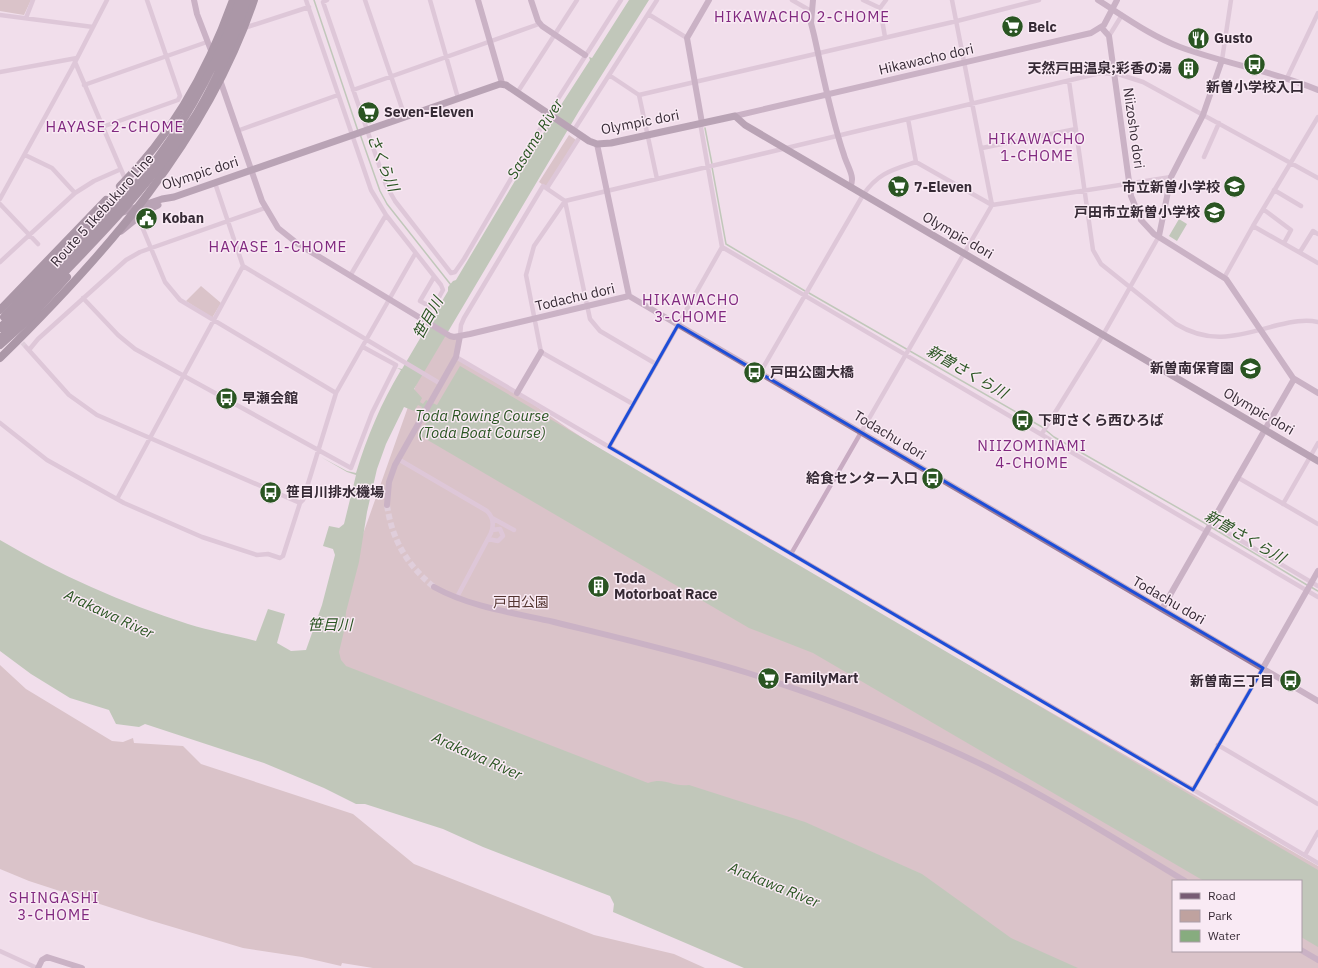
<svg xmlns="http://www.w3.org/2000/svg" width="1318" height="968" font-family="'IBM Plex Sans','Noto Sans JP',sans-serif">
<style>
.green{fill:#bfa29f;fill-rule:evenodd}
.water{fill:#87ac7f}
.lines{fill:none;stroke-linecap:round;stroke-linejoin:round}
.stream{stroke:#87ac7f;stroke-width:1.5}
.street-tunnel{stroke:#ccbac7;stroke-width:4.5;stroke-dasharray:4.5 2;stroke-linecap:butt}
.secondary-tunnel{stroke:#ccbac7;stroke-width:6;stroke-dasharray:6 3;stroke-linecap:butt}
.street{stroke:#c8abc2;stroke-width:4.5}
.secondary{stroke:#9c7c98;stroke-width:6}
.primary{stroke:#775c74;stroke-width:7}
.highway{stroke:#574155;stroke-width:8}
.highway-bridge{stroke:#574155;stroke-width:8}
.marked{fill:none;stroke:#1d4ed8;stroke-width:3;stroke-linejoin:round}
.labels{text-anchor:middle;stroke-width:3;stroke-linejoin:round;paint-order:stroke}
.poi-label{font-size:14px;font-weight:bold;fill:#362a35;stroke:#f9eaf4;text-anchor:start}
.street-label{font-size:14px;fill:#362a35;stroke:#f9eaf4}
.park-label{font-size:14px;fill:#53342f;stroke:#f9eaf4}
.neighbourhood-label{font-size:15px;letter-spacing:1px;fill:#80287f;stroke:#f9eaf4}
.water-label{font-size:15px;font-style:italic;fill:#2a5522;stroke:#f9eaf4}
</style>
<rect width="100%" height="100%" fill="#f1deeb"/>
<path class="green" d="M 0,0 L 31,0 L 24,15 L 0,11 Z
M 569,135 L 576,140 L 546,187 L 539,182 Z
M 201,286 L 221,303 L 212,318 L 186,301 Z
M 438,328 L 450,336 L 460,336 L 457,357 L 517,393 L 569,429 L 693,509 L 993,679 L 1318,866 L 1318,968 L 939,968 L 306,695 L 414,390 ZM 1173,881 L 1301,881 L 1301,951 L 1173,951 Z
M 0,665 L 26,689 L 112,741 L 123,742 L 133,738 L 134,743 L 183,746 L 201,764 L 353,814 L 414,864 L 594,935 L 674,954 L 705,968 L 373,968 L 342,963 L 341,966 L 302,957 L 243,948 L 149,920 L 29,881 L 0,869 Z"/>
<path class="water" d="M 629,0 L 649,0 L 579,111 L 414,389 L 422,398 L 420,402 L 423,404 L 426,400 L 437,405 L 460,366 L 1318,870 L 1318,947 L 1301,937 L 1301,881 L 1204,881 L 813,653 L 749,628 L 419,435 L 428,420 L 418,414 L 422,407 L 418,405 L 414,411 L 404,407 L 386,444 L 377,469 L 367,512 L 359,562 L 346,612 L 345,627 L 339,652 L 341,660 L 346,666 L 648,783 C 666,777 670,787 689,785 L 805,822 L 922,874 L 1011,938 L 1078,968 L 744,968 L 613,912 L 614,904 L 610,896 L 483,847 L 443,829 L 365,804 L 356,804 L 324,788 L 264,763 L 145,724 L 139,727 L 116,724 L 109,710 L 70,698 L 31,674 L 0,651 L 0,540 C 59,575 123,603 188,624 C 210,631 234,635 256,641 L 268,609 L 285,614 L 277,643 L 291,651 L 306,650 L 322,605 L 335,555 L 333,549 L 323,546 L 329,526 L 339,528 L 344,524 L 356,475 L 347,472 L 321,457 L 347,471 L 356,473 C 367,437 381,403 401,370 L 397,368 L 402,369 L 448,291 L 448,287 L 453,281 L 456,280 L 550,122 L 590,60 L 589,57 L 592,58 Z
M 1179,219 L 1187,224 L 1177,241 L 1169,236 Z"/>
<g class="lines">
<path class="stream" d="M 314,0 L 358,131
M 705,128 L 712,164
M 360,134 L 380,191 L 387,204 L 451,285
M 712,167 L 726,244 L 805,291
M 809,293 L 1042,427 L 1054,437 L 1208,525
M 1211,527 L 1307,585
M 1311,587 L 1318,591"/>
<path class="street-tunnel" d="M 18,338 L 26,347"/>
<path class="secondary-tunnel" d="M 387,505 C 392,540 407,565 434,587"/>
<path class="street" d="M 306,0 L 371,190 L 386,215 L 441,285 L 443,290 L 433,308 L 420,301 L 434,277
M 327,0 L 323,2 L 386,185 L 395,201 L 451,273 L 455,272 L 464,259 L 556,102 L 621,0
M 365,0 L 405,117
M 430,0 L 458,98
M 792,0 L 811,11
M 863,0 L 880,8 L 885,37
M 880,8 L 886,0
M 648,14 L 687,38
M 0,15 L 93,27
M 26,18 L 33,0
M 244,28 L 309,7
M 1109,36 L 1122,15
M 1222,60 L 1231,0
M 75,62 L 126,181
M 0,72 L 77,58
M 609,75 L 639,95 L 657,179
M 1287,78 L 1318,13
M 1069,81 L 1093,250 L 1101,264 L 1176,324 C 1212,346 1240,335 1278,325 C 1291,322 1305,319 1318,322
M 84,85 L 207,42
M 353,90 L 539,24
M 517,93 L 577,0
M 639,95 L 957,21 L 1039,0
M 908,119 L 916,162
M 102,127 L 178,100 L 180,96 L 147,0
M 574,130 L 657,0
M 237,131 L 338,95
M 982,148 L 1076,129
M 25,155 L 52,168 L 75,193
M 1204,157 L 1219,123
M 215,183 L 243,266 L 441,384
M 547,188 L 581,135
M 1274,190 L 1301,206
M 0,199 L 72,68 L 107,0
M 0,204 L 38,244
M 1263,209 L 1291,230 L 1284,243
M 138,217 L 165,282 L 180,300 L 336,393
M 1253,226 L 1318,263
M 722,247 L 1318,597
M 1300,252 L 1313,231 L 1318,234
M 0,262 L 75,193 L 94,181 L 119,170
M 350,276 L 386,215
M 1224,278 L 1253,226 L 1318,117
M 83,298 L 118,335 L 135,349 L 351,468 L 372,413 L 396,365 L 363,347
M 460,336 L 461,325 L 464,318 L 543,186 L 565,201 L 590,319 L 600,331 L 656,364
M 26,347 L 69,395 L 97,415 L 300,503
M 29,350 L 38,339 L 126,260 L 140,252 L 265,208
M 456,357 L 1318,863
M 760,373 L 863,195 C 878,173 892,170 916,162 L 992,205 L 1171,177
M 633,404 L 541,352 L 526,275 L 534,246 L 565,201 L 1100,73 L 1118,74 L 1143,82 L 1318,178
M 0,423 L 47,460 L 124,503 L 202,537 L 257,555 L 268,554 L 280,558 L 283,556 L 300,503 L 303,500 L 336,393 L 415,254
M 1043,432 L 1103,335 L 1159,236
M 609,447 L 722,247 L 701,128 L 702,123
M 398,459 L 487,511 C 493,517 494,525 491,533 L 457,597
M 1237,477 L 1318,524
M 117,499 L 243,266
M 1283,504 L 1318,443
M 492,518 L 514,530
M 1211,523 L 1318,586
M 488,539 L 498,541 L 503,536 L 500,529 L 492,530
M 791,554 L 992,205 L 952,0
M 1218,745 L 1318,804
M 1193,790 L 1263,668
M 1305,855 L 1318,832
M 0,951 L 37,968"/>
<path class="secondary" d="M 194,0 L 197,14 L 212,53
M 478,0 L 502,83
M 531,0 L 538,21 L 542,26 L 585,55
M 813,0 L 811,23 L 814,35 C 823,75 831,117 844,155 C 847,166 856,177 850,187
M 1098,0 C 1125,17 1151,36 1180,47 C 1226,64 1273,71 1318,90
M 1101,27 L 1109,36 L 1131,196 L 1141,220 L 1154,234 L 1226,279 L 1293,378 L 1318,393
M 219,77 L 262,201 L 278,228 L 298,244 L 450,336 L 454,337 L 470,334 L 629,296 L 1318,701
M 735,116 L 1091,33 L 1104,25 L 1117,0
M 702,123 L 687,38 L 709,0
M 597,144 L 629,296
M 1159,236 L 1171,177 L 1203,115 L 1222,60
M 517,393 L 541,352
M 387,505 L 389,482 L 395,465 L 456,357 L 460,336
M 434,587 C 470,607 514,613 554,622 C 619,638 684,653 748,673 C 829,699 910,729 987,767 C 1055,801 1120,842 1185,881
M 1162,609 L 1294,379
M 1263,668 L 1318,571
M 1301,950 L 1318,960
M 38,968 L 42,960 L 47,957 L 82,968"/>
<path class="primary" d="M 120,213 L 162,199 L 174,197 L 500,84 L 506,85 L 589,141 L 597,144 L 611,143 L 735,116 L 745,125 L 1318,461
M 121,231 L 147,210 L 158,205"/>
<path class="highway" d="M 120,186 C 173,134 208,70 233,0
M 0,310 L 106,200
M 0,358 C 104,256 207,140 254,0"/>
<path class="highway-bridge" d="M 4,317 L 127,183
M 0,328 C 29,299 57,269 86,239 C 110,213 135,188 156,160 C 192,111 220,58 240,0
M 0,339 C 68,267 144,198 197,113 C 218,78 234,39 247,0
M 0,345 L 29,319 L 67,277"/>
</g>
<path d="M0 0H1318V968H0ZM 678,325 L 1263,668 L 1193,790 L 609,447 Z" fill="#f1deeb" fill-opacity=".55" fill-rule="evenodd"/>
<path class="marked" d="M 678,325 L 1263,668 L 1193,790 L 609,447 Z"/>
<defs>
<symbol id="supermarket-disc" viewBox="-11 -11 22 22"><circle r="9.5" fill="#2a5522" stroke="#f9eaf4"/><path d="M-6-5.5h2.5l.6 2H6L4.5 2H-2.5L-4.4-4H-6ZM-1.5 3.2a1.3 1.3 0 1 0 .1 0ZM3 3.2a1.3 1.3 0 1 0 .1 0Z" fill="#fff"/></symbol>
<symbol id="restaurant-disc" viewBox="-11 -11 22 22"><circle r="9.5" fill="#2a5522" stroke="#f9eaf4"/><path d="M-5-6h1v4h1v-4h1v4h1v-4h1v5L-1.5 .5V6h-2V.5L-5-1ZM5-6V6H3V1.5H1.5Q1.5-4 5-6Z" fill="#fff"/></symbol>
<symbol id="bus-disc" viewBox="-11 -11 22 22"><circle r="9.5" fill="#2a5522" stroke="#f9eaf4"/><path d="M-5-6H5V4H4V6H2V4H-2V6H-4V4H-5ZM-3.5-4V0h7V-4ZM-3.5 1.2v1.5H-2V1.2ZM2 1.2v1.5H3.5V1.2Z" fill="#fff"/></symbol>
<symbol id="building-disc" viewBox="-11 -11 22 22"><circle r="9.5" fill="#2a5522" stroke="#f9eaf4"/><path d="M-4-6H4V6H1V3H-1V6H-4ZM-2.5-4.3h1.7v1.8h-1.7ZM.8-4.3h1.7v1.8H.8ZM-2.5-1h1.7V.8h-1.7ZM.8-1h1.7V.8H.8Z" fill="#fff"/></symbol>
<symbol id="school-disc" viewBox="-11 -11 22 22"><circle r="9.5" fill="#2a5522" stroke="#f9eaf4"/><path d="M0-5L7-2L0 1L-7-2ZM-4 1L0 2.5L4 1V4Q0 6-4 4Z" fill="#fff"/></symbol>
<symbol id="civic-disc" viewBox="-11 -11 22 22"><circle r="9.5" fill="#2a5522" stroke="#f9eaf4"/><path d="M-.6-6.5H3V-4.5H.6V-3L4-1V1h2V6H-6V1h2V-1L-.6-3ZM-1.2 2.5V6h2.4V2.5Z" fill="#fff"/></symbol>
</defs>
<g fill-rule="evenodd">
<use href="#supermarket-disc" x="1000" y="14" width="25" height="25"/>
<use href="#restaurant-disc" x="1186" y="26" width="25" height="25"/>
<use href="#bus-disc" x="1242" y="52" width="25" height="25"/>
<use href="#building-disc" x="1176" y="56" width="25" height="25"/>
<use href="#supermarket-disc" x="356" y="100" width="25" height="25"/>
<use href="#supermarket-disc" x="886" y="174" width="25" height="25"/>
<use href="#school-disc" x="1222" y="174" width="25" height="25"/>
<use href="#school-disc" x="1202" y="200" width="25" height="25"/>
<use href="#civic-disc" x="134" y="206" width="25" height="25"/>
<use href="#school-disc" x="1238" y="356" width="25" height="25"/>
<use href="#bus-disc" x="742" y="360" width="25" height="25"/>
<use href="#bus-disc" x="214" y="386" width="25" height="25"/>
<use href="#bus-disc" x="1010" y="408" width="25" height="25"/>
<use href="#bus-disc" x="920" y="466" width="25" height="25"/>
<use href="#bus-disc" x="258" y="480" width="25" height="25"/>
<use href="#building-disc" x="586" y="574" width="25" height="25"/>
<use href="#supermarket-disc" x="756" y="666" width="25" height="25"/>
<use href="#bus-disc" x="1278" y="668" width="25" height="25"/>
</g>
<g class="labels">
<g class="poi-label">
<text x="1028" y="32">Belc</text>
<text x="1214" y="43">Gusto</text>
<text x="1172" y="73" text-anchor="end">天然戸田温泉;彩香の湯</text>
<text x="1255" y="92" text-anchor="middle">新曽小学校入口</text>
<text x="384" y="117">Seven-Eleven</text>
<text x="914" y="192">7-Eleven</text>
<text x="1220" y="192" text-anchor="end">市立新曽小学校</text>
<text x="1200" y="217" text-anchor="end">戸田市立新曽小学校</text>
<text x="162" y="223">Koban</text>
<text x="1234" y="373" text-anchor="end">新曽南保育園</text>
<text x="770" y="377">戸田公園大橋</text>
<text x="242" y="403">早瀬会館</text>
<text x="1038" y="425">下町さくら西ひろば</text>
<text x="918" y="483" text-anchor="end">給食センター入口</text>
<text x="286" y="497">笹目川排水機場</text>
<text x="614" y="583">Toda<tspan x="614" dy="16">Motorboat Race</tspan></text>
<text x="784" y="683">FamilyMart</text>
<text x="1274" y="686" text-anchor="end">新曽南三丁目</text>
</g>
<g class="street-label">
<text transform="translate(926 59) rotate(-13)" y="5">Hikawacho dori</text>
<text transform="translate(640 122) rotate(-11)" y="5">Olympic dori</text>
<text transform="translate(1134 128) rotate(82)" y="5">Niizosho dori</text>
<text transform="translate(200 173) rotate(-18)" y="5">Olympic dori</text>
<text transform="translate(102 210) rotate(-48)" y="5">Route 5 Ikebukuro Line</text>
<text transform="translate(958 235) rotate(30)" y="5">Olympic dori</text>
<text transform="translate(575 297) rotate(-13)" y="5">Todachu dori</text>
<text transform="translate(1259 411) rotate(30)" y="5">Olympic dori</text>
<text transform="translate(890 435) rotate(31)" y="5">Todachu dori</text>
<text transform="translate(1169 600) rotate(30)" y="5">Todachu dori</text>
</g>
<g class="park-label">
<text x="521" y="607">戸田公園</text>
</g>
<g class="neighbourhood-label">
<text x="802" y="22">HIKAWACHO 2-CHOME</text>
<text x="115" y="132">HAYASE 2-CHOME</text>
<text x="1037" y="144">HIKAWACHO<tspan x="1037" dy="17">1-CHOME</tspan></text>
<text x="278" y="252">HAYASE 1-CHOME</text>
<text x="691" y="305">HIKAWACHO<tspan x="691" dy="17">3-CHOME</tspan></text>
<text x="1032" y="451">NIIZOMINAMI<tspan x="1032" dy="17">4-CHOME</tspan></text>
<text x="54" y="903">SHINGASHI<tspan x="54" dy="17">3-CHOME</tspan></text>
</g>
<g class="water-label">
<text transform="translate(535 139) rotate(-58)" y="5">Sasame River</text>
<text transform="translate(383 163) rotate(68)" y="5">さくら川</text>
<text transform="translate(428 318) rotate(-61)" y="5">笹目川</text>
<text transform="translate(967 372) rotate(30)" y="5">新曽さくら川</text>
<text x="482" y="421">Toda Rowing Course<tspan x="482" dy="17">(Toda Boat Course)</tspan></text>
<text transform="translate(1245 537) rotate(30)" y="5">新曽さくら川</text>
<text transform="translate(109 614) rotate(25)" y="5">Arakawa River</text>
<text x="330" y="630">笹目川</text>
<text transform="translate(477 756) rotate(24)" y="5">Arakawa River</text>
<text transform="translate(774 885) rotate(22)" y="5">Arakawa River</text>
</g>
</g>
<rect x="1172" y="880" width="130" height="72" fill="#f9eaf4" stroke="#ab9da8"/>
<rect x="1180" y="893" width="20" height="6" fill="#775c74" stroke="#ab9da8"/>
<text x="1208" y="900" font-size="12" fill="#362a35">Road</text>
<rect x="1180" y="910" width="20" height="12" fill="#bfa29f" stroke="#ab9da8"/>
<text x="1208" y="920" font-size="12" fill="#362a35">Park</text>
<rect x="1180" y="930" width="20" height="12" fill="#87ac7f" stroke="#ab9da8"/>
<text x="1208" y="940" font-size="12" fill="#362a35">Water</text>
</svg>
